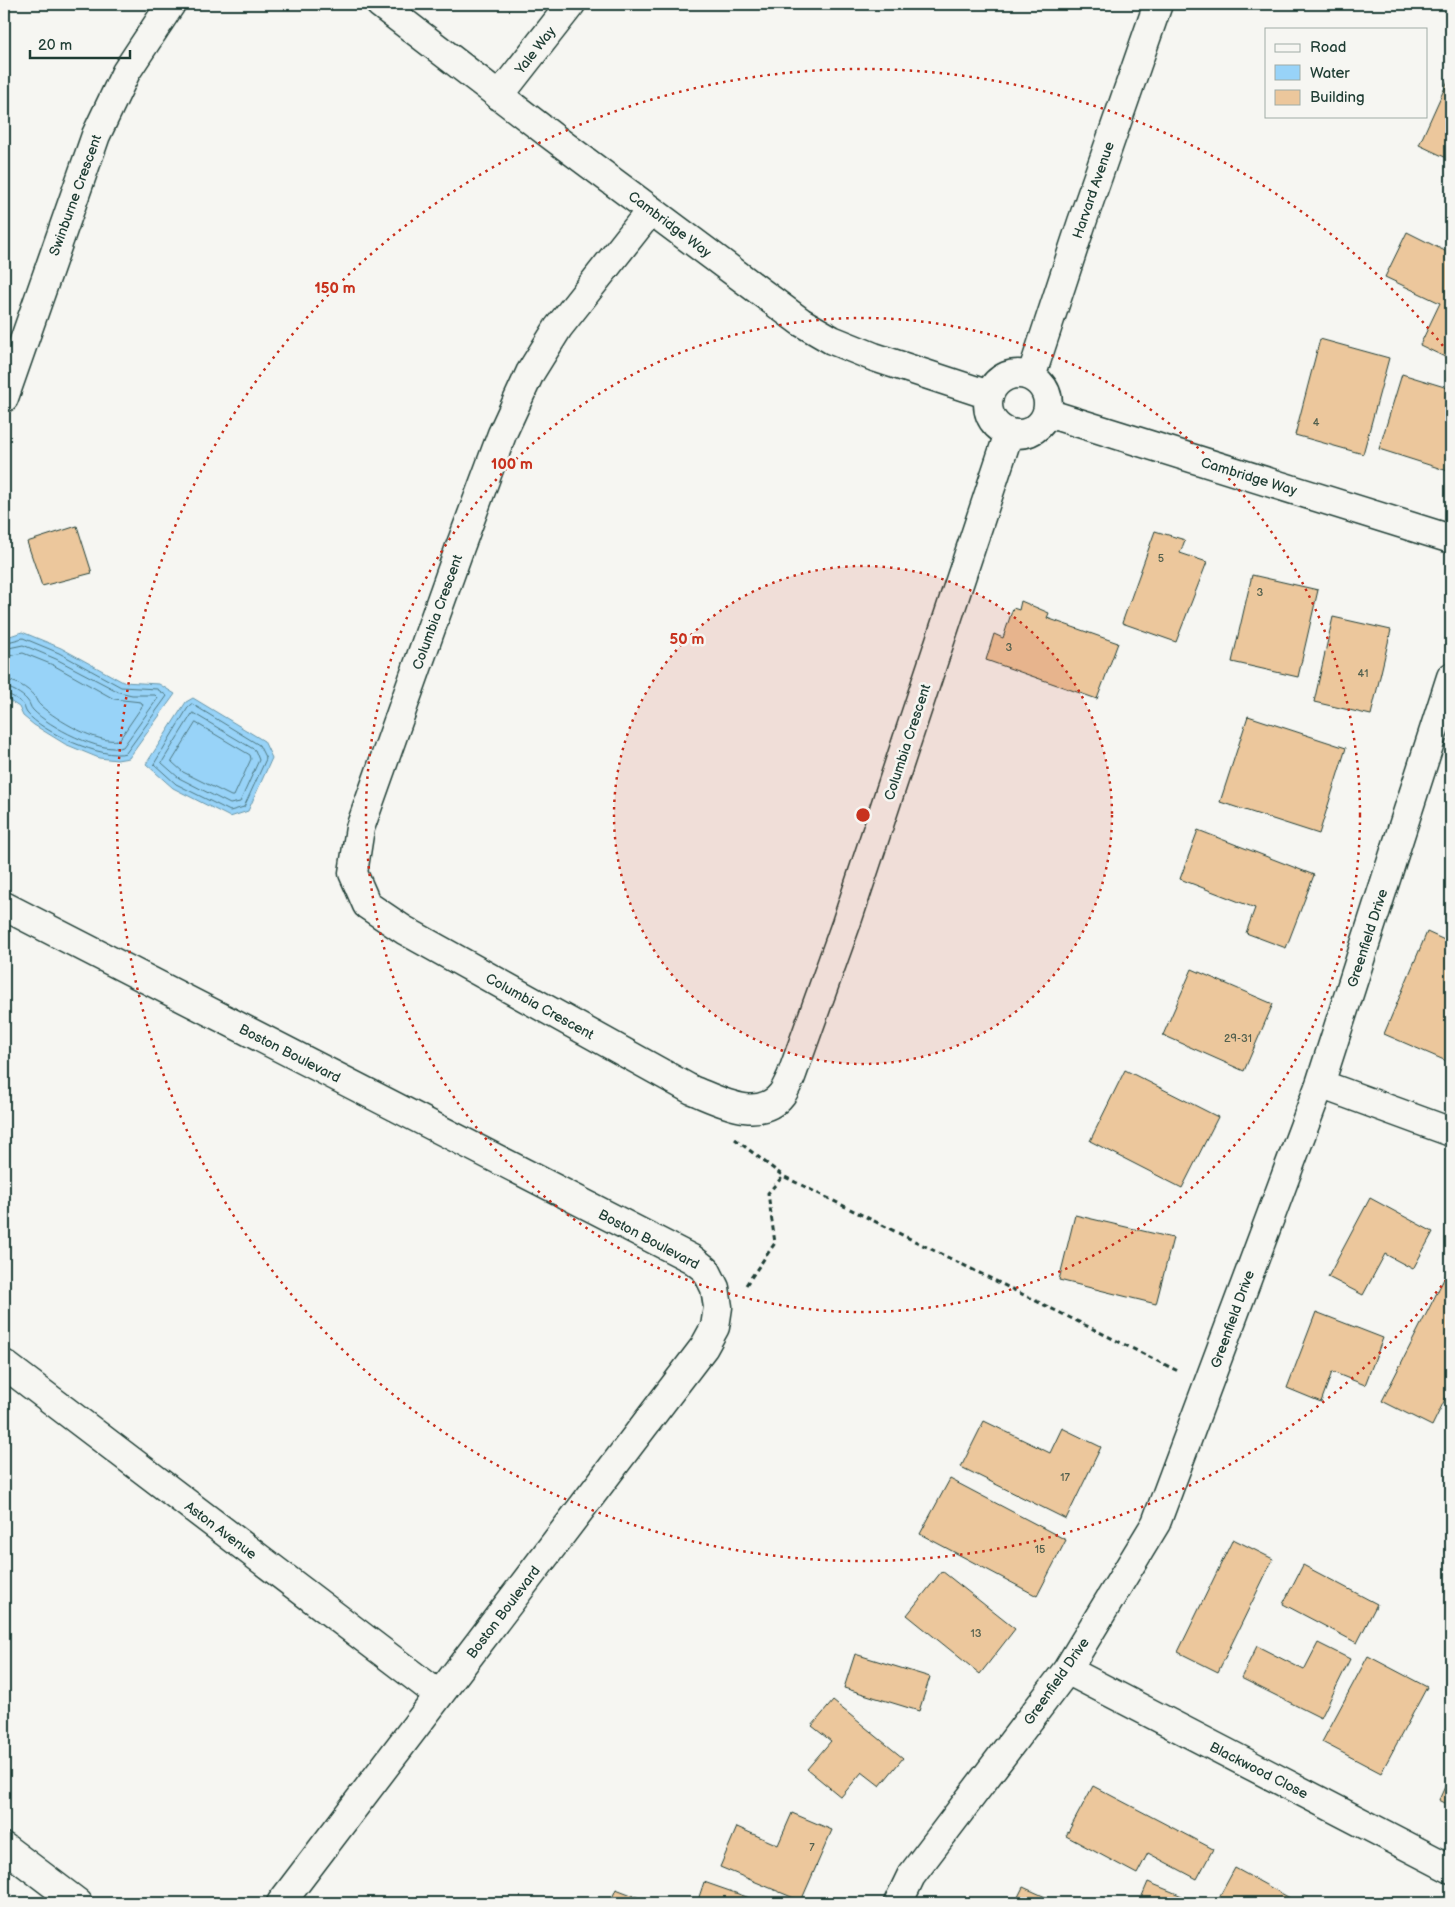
<svg xmlns="http://www.w3.org/2000/svg" width="1455" height="1907" font-family="'Balsamiq Sans',sans-serif">
<style>
.water{fill:#98d3f8;stroke:#6897aa}
.lines{fill:none;stroke-linecap:round;stroke-linejoin:round}
.shore{stroke:#4f7982;stroke-width:1}
.building{fill:#ecc79c;stroke:#1f3d34}
.street-casing{stroke:#1f3d34;stroke-width:31}
.path{stroke:#1f3d34;stroke-width:3;stroke-dasharray:5 4;stroke-linecap:butt}
.street{stroke:#f6f6f2;stroke-width:28}
.ring{fill:none;stroke:#c8321e;stroke-width:2.5;stroke-dasharray:2.5 5}
.labels{text-anchor:middle;stroke-width:5;stroke-linejoin:round;paint-order:stroke}
.number-label{font-size:11px;fill:#52604e}
.street-label{font-size:14px;fill:#1f3d34;stroke:#f6f6f2}
.centre{fill:#c8321e;stroke:#f6f6f2;stroke-width:2.5}
.ring-label{font-size:15px;text-anchor:middle;font-weight:bold;fill:#c8321e;stroke:#f6f6f2;stroke-width:5;stroke-linejoin:round;paint-order:stroke}
</style>
<rect width="100%" height="100%" fill="#f6f6f2"/>
<filter id="ink" filterUnits="userSpaceOnUse"><feTurbulence type="fractalNoise" baseFrequency=".02" numOctaves="2"/><feDisplacementMap in="SourceGraphic" scale="10" xChannelSelector="R" yChannelSelector="G"/><feConvolveMatrix kernelMatrix="1 2 1 2 8 2 1 2 1" color-interpolation-filters="sRGB"/></filter>
<g filter="url(#ink)">
<path class="water" d="M 22,632 L 61,648 L 123,682 L 159,684 L 175,694 L 129,758 L 117,760 L 99,758 L 65,744 L 34,725 L 23,716 L 19,707 L 4,697 L 4,638 Z
M 193,698 L 264,741 L 272,758 L 248,811 L 230,817 L 173,788 L 146,764 L 186,702 Z"/>
<g class="lines">
<path class="shore" d="M 4,643 L 23,638 L 59,653 L 121,687 L 157,689 L 167,696 L 126,753 C 103,760 42,732 27,713 C 25,710 25,708 24,706 C 20,700 10,694 4,694
M 4,649 L 23,645 L 56,659 L 119,692 L 132,695 L 155,695 L 158,698 L 123,747 C 101,754 48,726 33,710 C 30,707 30,703 27,700 C 22,694 11,688 4,687
M 4,657 L 23,653 L 53,665 L 114,699 L 141,702 L 143,705 L 119,740 C 97,744 57,720 41,706 C 37,703 37,700 34,696 C 28,688 14,680 4,680
M 192,704 L 259,745 L 266,759 L 244,807 L 230,811 L 176,784 L 154,764 L 189,706 Z
M 193,713 L 255,750 L 259,760 L 240,802 L 230,804 L 179,778 L 162,763 Z
M 196,723 L 250,755 L 251,759 L 234,796 L 231,796 L 183,772 L 172,762 Z"/>
</g>
<path class="building" d="M 1451,74 L 1451,160 L 1419,145 Z
M 1407,232 L 1451,254 L 1451,360 L 1420,345 L 1440,303 L 1385,277 Z
M 1320,339 L 1389,358 L 1363,454 L 1295,435 Z
M 1402,374 L 1451,389 L 1451,460 L 1448,471 L 1379,449 Z
M 77,526 L 92,573 L 42,586 L 27,542 Z
M 1155,531 L 1185,540 L 1180,553 L 1207,562 L 1176,642 L 1122,623 Z
M 1252,575 L 1318,590 L 1298,677 L 1232,662 Z
M 1021,601 L 1049,613 L 1047,618 L 1118,643 L 1097,699 L 986,660 L 994,634 L 1003,638 L 1013,608 L 1019,610 Z
M 1333,617 L 1391,630 L 1371,715 L 1314,702 Z
M 1248,716 L 1346,748 L 1319,834 L 1220,802 Z
M 1198,830 L 1314,875 L 1286,948 L 1246,933 L 1255,908 L 1180,879 Z
M 1427,932 L 1451,943 L 1451,1063 L 1384,1034 Z
M 1192,969 L 1273,1004 L 1244,1071 L 1163,1035 Z
M 1125,1070 L 1218,1117 L 1182,1188 L 1090,1141 Z
M 1370,1198 L 1433,1232 L 1413,1269 L 1385,1254 L 1363,1295 L 1328,1277 Z
M 1075,1215 L 1173,1238 L 1156,1304 L 1059,1280 Z
M 1451,1265 L 1451,1387 L 1432,1426 L 1382,1401 Z
M 1316,1312 L 1383,1338 L 1365,1385 L 1332,1372 L 1321,1402 L 1287,1388 Z
M 984,1421 L 1050,1453 L 1062,1428 L 1101,1447 L 1066,1519 L 961,1467 Z
M 950,1479 L 1066,1540 L 1037,1596 L 920,1534 Z
M 1233,1539 L 1273,1559 L 1218,1672 L 1178,1652 Z
M 1303,1565 L 1377,1604 L 1357,1643 L 1283,1604 Z
M 942,1571 L 1015,1629 L 980,1674 L 907,1615 Z
M 1318,1643 L 1350,1659 L 1321,1718 L 1241,1678 L 1257,1646 L 1304,1670 Z
M 855,1654 L 930,1677 L 919,1711 L 844,1688 Z
M 1368,1656 L 1427,1687 L 1381,1773 L 1322,1742 Z
M 833,1701 L 903,1758 L 880,1786 L 862,1772 L 841,1797 L 807,1769 L 831,1741 L 812,1726 Z
M 1451,1773 L 1451,1806 L 1439,1800 Z
M 1093,1786 L 1213,1849 L 1197,1879 L 1148,1853 L 1137,1874 L 1066,1836 Z
M 792,1813 L 832,1830 L 801,1901 L 720,1867 L 737,1827 L 778,1845 Z
M 1235,1868 L 1299,1903 L 1221,1903 L 1217,1901 Z
M 704,1882 L 764,1903 L 697,1903 Z
M 1148,1882 L 1187,1898 L 1185,1903 L 1139,1903 Z
M 1023,1887 L 1059,1903 L 1015,1903 Z
M 616,1889 L 653,1903 L 610,1903 Z"/>
<g class="lines">
<defs>
<path id="street" d="M 380,4 L 553,137 L 801,322 L 832,340 L 874,357 L 989,395
M 499,96 L 571,4
M 651,210 L 558,328 L 530,373 L 502,434 L 460,547 L 360,828 L 353,873 L 367,905 L 404,930 L 692,1090 C 718,1100 759,1124 782,1094 C 785,1090 788,1083 791,1077 L 846,924 L 1009,433
M988 404a30 30 0 1 1 60 0a30 30 0 1 1-60 0Z
M 1031,377 L 1082,222 L 1158,4
M 4,398 L 96,135 L 126,72 L 171,4
M 1047,413 L 1451,539
M 4,906 L 692,1259 L 706,1270 L 715,1288 L 718,1307 L 715,1327 L 704,1347 L 281,1903
M 1320,1084 L 1451,1132
M 4,1364 L 439,1695
M 1067,1670 L 1451,1869
M 4,1847 L 78,1903
M 898,1903 L 911,1876 L 1067,1670 L 1156,1523 L 1320,1084 L 1451,677"/>
</defs>
<use href="#street" class="street-casing"/>
<path class="path" d="M 735,1139 L 783,1176 L 1180,1372
M 746,1285 L 775,1243 L 768,1193 L 783,1176"/>
<use href="#street" class="street"/>
</g>
</g>
<circle cx="863" cy="815" r="249" fill="#c8321e" fill-opacity=".12"/>
<g class="ring">
<circle cx="863" cy="815" r="249"/>
<circle cx="863" cy="815" r="497"/>
<path d="M1451 1274A746 746 0 1 1 1451 356"/>
</g>
<g class="labels">
<g class="number-label">
<text x="1316" y="426">4</text>
<text x="1161" y="562">5</text>
<text x="1260" y="596">3</text>
<text x="1009" y="651">3</text>
<text x="1363" y="677">41</text>
<text x="1238" y="1042">29-31</text>
<text x="1065" y="1481">17</text>
<text x="1040" y="1553">15</text>
<text x="976" y="1637">13</text>
<text x="812" y="1851">7</text>
</g>
<g class="street-label">
<text transform="translate(535 50) rotate(-52)" y="5">Yale Way</text>
<text transform="translate(1093 190) rotate(-71)" y="5">Harvard Avenue</text>
<text transform="translate(75 195) rotate(-70)" y="5">Swinburne Crescent</text>
<text transform="translate(670 224) rotate(37)" y="5">Cambridge Way</text>
<text transform="translate(1249 476) rotate(17)" y="5">Cambridge Way</text>
<text transform="translate(437 612) rotate(-70)" y="5">Columbia Crescent</text>
<text transform="translate(907 742) rotate(-72)" y="5">Columbia Crescent</text>
<text transform="translate(1367 938) rotate(-72)" y="5">Greenfield Drive</text>
<text transform="translate(540 1006) rotate(29)" y="5">Columbia Crescent</text>
<text transform="translate(290 1053) rotate(27)" y="5">Boston Boulevard</text>
<text transform="translate(649 1239) rotate(28)" y="5">Boston Boulevard</text>
<text transform="translate(1232 1319) rotate(-70)" y="5">Greenfield Drive</text>
<text transform="translate(221 1530) rotate(37)" y="5">Aston Avenue</text>
<text transform="translate(503 1612) rotate(-53)" y="5">Boston Boulevard</text>
<text transform="translate(1056 1681) rotate(-55)" y="5">Greenfield Drive</text>
<text transform="translate(1259 1770) rotate(27)" y="5">Blackwood Close</text>
</g>
</g>
<circle cx="863" cy="815" r="8" class="centre"/>
<g class="ring-label">
<text x="335" y="293">150 m</text>
<text x="512" y="469">100 m</text>
<text x="687" y="644">50 m</text>
</g>
<rect width="1455" height="1907" fill="none" stroke="#f6f6f2" stroke-width="20"/>
<rect x="10" y="10" width="1435" height="1887" fill="none" stroke="#1f3d34" stroke-width="2" filter="url(#ink)"/>
<rect x="1265" y="28" width="162" height="90" fill="#f6f6f2" stroke="#a0aca6"/>
<rect x="1275" y="44" width="25" height="8" fill="#f6f6f2" stroke="#a0aca6"/>
<text x="1310" y="52" font-size="15" fill="#1f3d34">Road</text>
<rect x="1275" y="65" width="25" height="15" fill="#98d3f8" stroke="#a0aca6"/>
<text x="1310" y="78" font-size="15" fill="#1f3d34">Water</text>
<rect x="1275" y="90" width="25" height="15" fill="#ecc79c" stroke="#a0aca6"/>
<text x="1310" y="102" font-size="15" fill="#1f3d34">Building</text>
<path d="M30 50v8h100v-8" fill="none" stroke="#1f3d34" stroke-width="2.5"/>
<text x="38" y="50" font-size="15" fill="#1f3d34" stroke="#f6f6f2" stroke-width="4" paint-order="stroke">20 m</text>
</svg>
